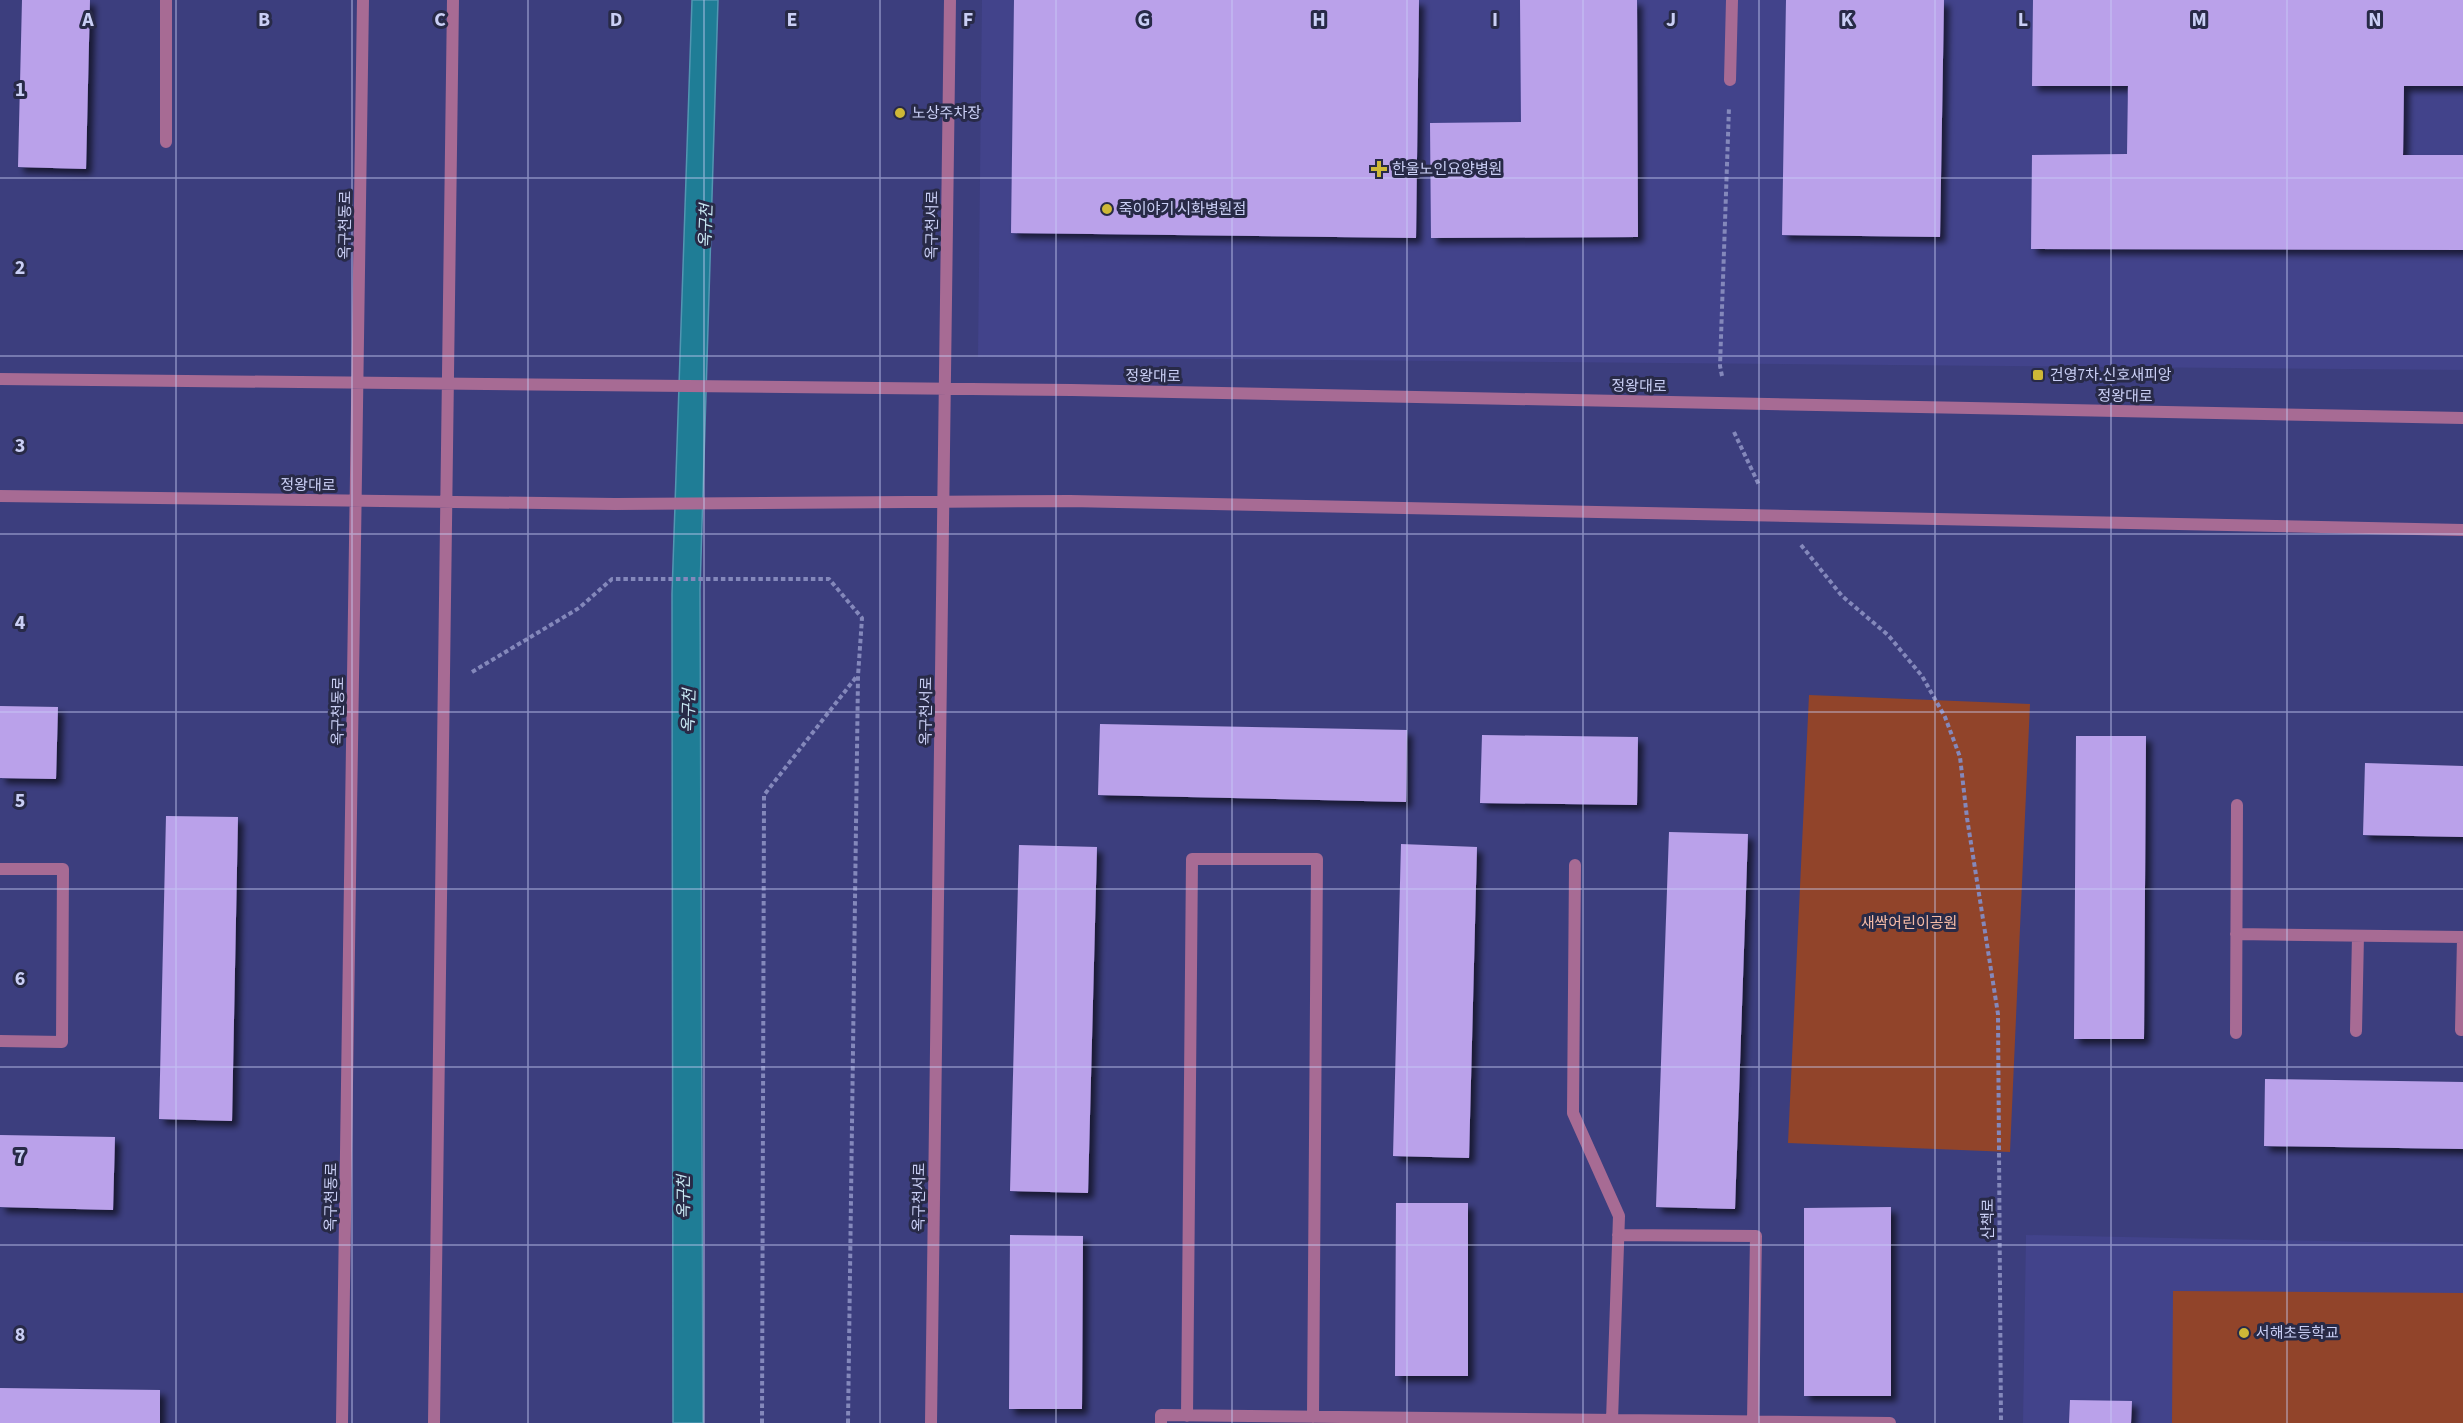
<svg xmlns="http://www.w3.org/2000/svg" width="2463" height="1423" font-family="'Source Sans 3','Noto Sans KR',sans-serif">
<style>
.built{fill:#42438b}
.green{fill:#91442a}
.water{fill:#1f7d96;stroke:#5296b2;stroke-width:1.5}
.building{fill:#baa1ea;filter:url(#shadow)}
.lines{fill:none;stroke-linecap:round;stroke-linejoin:round}
.path{stroke:#8488bb;stroke-width:4;stroke-dasharray:4.5 3;stroke-linecap:butt}
.service{stroke:#a76b94;stroke-width:12}
.pedestrian{stroke:#a76b94;stroke-width:12}
.tertiary{stroke:#a76b94;stroke-width:12}
.grid{fill:none;stroke:#cacff5;stroke-width:1.5;stroke-opacity:0.55}
.poi-dot{fill:#ceb837;stroke:#282a47;stroke-width:2}
.labels{text-anchor:middle;stroke-width:6;stroke-linejoin:round;paint-order:stroke}
.poi-label{font-size:15px;fill:#cacff5;stroke:#282a47;text-anchor:start}
.street-label{font-size:15px;fill:#cacff5;stroke:#282a47}
.park-label{font-size:15px;fill:#f5bba7;stroke:#282a47}
.water-label{font-size:16px;font-style:italic;fill:#cae9f4;stroke:#282a47}
.grid-label{font-size:20px;text-anchor:middle;font-weight:bold;fill:#cacff5;stroke:#282a47;stroke-width:6;stroke-linejoin:round;paint-order:stroke}
</style>
<defs>
<filter id="shadow"><feDropShadow dx="5.5" dy="5.5" stdDeviation="3" flood-color="#0009"/></filter>
</defs>
<rect width="100%" height="100%" fill="#3c3e7e"/>
<path class="built" d="M 982,0 L 2463,0 L 2463,370 L 978,357 Z
M 2026,1235 L 2463,1244 L 2463,1423 L 2023,1423 Z"/>
<path class="green" d="M 1809,695 L 2030,704 L 2010,1152 L 1788,1143 Z
M 2173,1291 L 2463,1293 L 2463,1423 L 2172,1423 Z"/>
<path class="water" d="M 692,0 L 718,0 L 700,590 L 703,1423 L 673,1423 L 672,594 Z"/>
<path class="building" d="M 22,0 L 90,0 L 86,169 L 18,167 Z
M 1014,0 L 1419,0 L 1416,238 L 1011,233 Z
M 1520,0 L 1637,0 L 1638,237 L 1431,238 L 1430,123 L 1521,122 Z
M 1786,0 L 1944,0 L 1940,237 L 1782,235 Z
M 2033,0 L 2463,0 L 2463,86 L 2404,86 L 2403,155 L 2463,155 L 2463,250 L 2031,249 L 2032,155 L 2127,154 L 2128,86 L 2032,86 Z
M 0,706 L 58,707 L 56,779 L 0,778 Z
M 1100,724 L 1407,730 L 1406,802 L 1098,795 Z
M 1482,735 L 1638,737 L 1637,805 L 1480,803 Z
M 2076,736 L 2146,736 L 2144,1039 L 2074,1039 Z
M 2365,763 L 2463,766 L 2463,837 L 2363,835 Z
M 166,816 L 238,817 L 232,1121 L 159,1119 Z
M 1669,832 L 1748,834 L 1735,1209 L 1656,1207 Z
M 1401,844 L 1477,847 L 1469,1158 L 1393,1156 Z
M 1019,845 L 1097,847 L 1088,1193 L 1010,1191 Z
M 2265,1079 L 2463,1082 L 2463,1149 L 2264,1146 Z
M 0,1135 L 115,1137 L 113,1210 L 0,1207 Z
M 1396,1203 L 1468,1203 L 1468,1376 L 1395,1376 Z
M 1891,1207 L 1891,1396 L 1804,1396 L 1804,1208 Z
M 1010,1235 L 1083,1236 L 1082,1409 L 1009,1409 Z
M 0,1388 L 160,1390 L 160,1423 L 0,1423 Z
M 2070,1400 L 2132,1401 L 2131,1423 L 2069,1423 Z"/>
<g class="lines">
<path class="path" d="M 1722,376 L 1720,366 L 1729,107
M 1734,432 L 1759,485
M 1801,545 L 1842,596 L 1888,635 L 1922,676 L 1945,717 L 1960,757 L 1967,818 L 1998,1014 L 2001,1423
M 472,672 L 579,608 L 612,579 L 829,579 L 862,618 L 858,676 L 848,1423
M 762,1423 L 764,795 L 857,676"/>
<path class="service" d="M 166,0 L 166,142
M 1575,865 L 1573,1113 L 1619,1216 L 1612,1420
M 0,869 L 63,869 L 62,1042 L 0,1041
M 2236,934 L 2463,937
M 2461,1030 L 2463,939
M 2356,1031 L 2358,936
M 2236,1033 L 2237,805
M 1618,1235 L 1756,1236 L 1753,1421
M 1187,1416 L 1192,859 L 1317,859 L 1313,1417
M 1161,1423 L 1161,1415 L 1890,1423"/>
<path class="pedestrian" d="M 1730,80 L 1732,0"/>
<path class="tertiary" d="M 0,379 L 1072,390 L 2463,418
M 0,496 L 615,504 L 1070,501 L 2463,530
M 342,1423 L 363,0
M 434,1423 L 453,0
M 931,1423 L 950,0"/>
</g>
<path class="grid" d="M 176,0 L 176,1423M 352,0 L 352,1423M 528,0 L 528,1423M 704,0 L 704,1423M 880,0 L 880,1423M 1056,0 L 1056,1423M 1232,0 L 1232,1423M 1407,0 L 1407,1423M 1583,0 L 1583,1423M 1759,0 L 1759,1423M 1935,0 L 1935,1423M 2111,0 L 2111,1423M 2287,0 L 2287,1423M 0,178 L 2463,178M 0,356 L 2463,356M 0,534 L 2463,534M 0,712 L 2463,712M 0,889 L 2463,889M 0,1067 L 2463,1067M 0,1245 L 2463,1245"/>
<g class="poi-dot">
<circle cx="900" cy="113" r="6"/>
<path d="M1376 160h6v6h6v6h-6v6h-6v-6h-6v-6h6z"/>
<circle cx="1107" cy="209" r="6"/>
<rect x="2032" y="369" width="12" height="12" rx="3"/>
<circle cx="2244" cy="1333" r="6"/>
</g>
<g class="labels">
<g class="poi-label">
<text x="912" y="118">노상주차장</text>
<text x="1392" y="174">한울노인요양병원</text>
<text x="1119" y="214">죽이야기 시화병원점</text>
<text x="2050" y="380">건영7차.신호새피앙</text>
<text x="2256" y="1338">서해초등학교</text>
</g>
<g class="street-label">
<text transform="translate(345 225) rotate(-89)" y="5">옥구천동로</text>
<text transform="translate(932 225) rotate(-89)" y="5">옥구천서로</text>
<text transform="translate(1153 376) rotate(1)" y="5">정왕대로</text>
<text transform="translate(1639 386) rotate(1)" y="5">정왕대로</text>
<text transform="translate(2125 396) rotate(1)" y="5">정왕대로</text>
<text transform="translate(308 485) rotate(1)" y="5">정왕대로</text>
<text transform="translate(338 711) rotate(-89)" y="5">옥구천동로</text>
<text transform="translate(926 711) rotate(-89)" y="5">옥구천서로</text>
<text transform="translate(331 1197) rotate(-89)" y="5">옥구천동로</text>
<text transform="translate(919 1197) rotate(-89)" y="5">옥구천서로</text>
<text transform="translate(1988 1219) rotate(-90)" y="5">산책로</text>
</g>
<g class="park-label">
<text x="1909" y="928">새싹어린이공원</text>
</g>
<g class="water-label">
<text transform="translate(705 226) rotate(-88)" y="6">옥구천</text>
<text transform="translate(688 711) rotate(-88)" y="6">옥구천</text>
<text transform="translate(683 1197) rotate(-90)" y="6">옥구천</text>
</g>
</g>
<g class="grid-label">
<text x="88" y="26">A</text>
<text x="264" y="26">B</text>
<text x="440" y="26">C</text>
<text x="616" y="26">D</text>
<text x="792" y="26">E</text>
<text x="968" y="26">F</text>
<text x="1144" y="26">G</text>
<text x="1319" y="26">H</text>
<text x="1495" y="26">I</text>
<text x="1671" y="26">J</text>
<text x="1847" y="26">K</text>
<text x="2023" y="26">L</text>
<text x="2199" y="26">M</text>
<text x="2375" y="26">N</text>
<text x="20" y="96">1</text>
<text x="20" y="274">2</text>
<text x="20" y="452">3</text>
<text x="20" y="629">4</text>
<text x="20" y="807">5</text>
<text x="20" y="985">6</text>
<text x="20" y="1163">7</text>
<text x="20" y="1341">8</text>
</g>
</svg>
